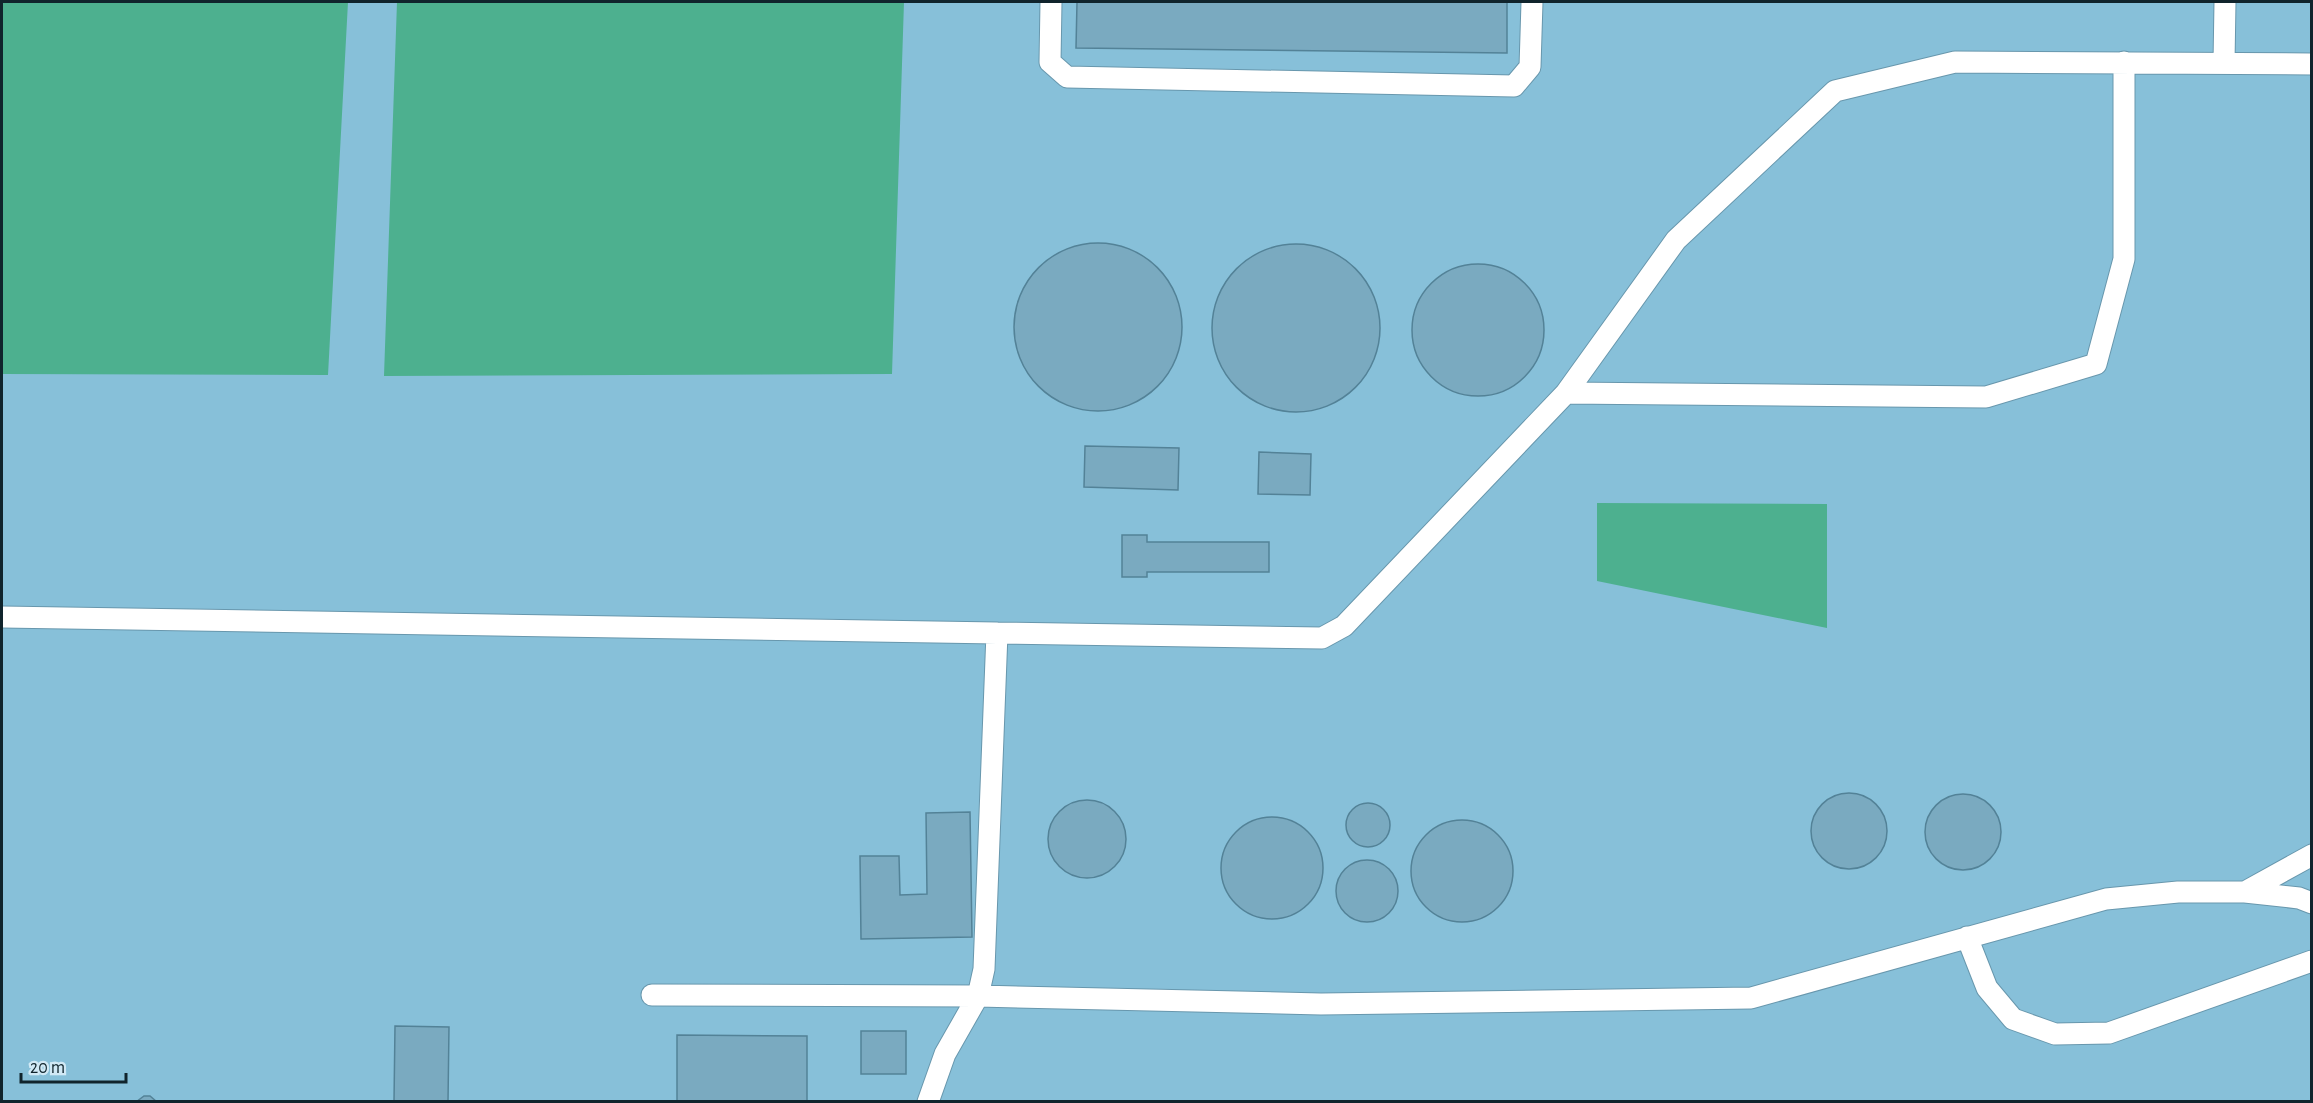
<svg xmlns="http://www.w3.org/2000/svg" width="2313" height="1103" font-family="'Alegreya Sans',sans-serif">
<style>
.built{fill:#87c0d9}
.water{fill:#4db08f}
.building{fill:#7aaac0;stroke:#538297;stroke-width:1.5}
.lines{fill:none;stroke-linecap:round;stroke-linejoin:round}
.lane-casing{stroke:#6897ad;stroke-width:23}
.lane{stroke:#fff;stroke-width:21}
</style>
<rect width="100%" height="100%" fill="#9ccde4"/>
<path class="built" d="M 2,2 L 2311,2 L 2311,1101 L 2,1101 Z"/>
<path class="water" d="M 2,2 L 348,2 L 328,375 L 2,374 Z
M 397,2 L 904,2 L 892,374 L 384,376 Z
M 1597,503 L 1827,504 L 1827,628 L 1597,581 Z"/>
<path class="building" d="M 1077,2 L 1507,2 L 1507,53 L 1076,48 Z
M1014 327a84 84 0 1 1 168 0a84 84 0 1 1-168 0Z
M1212 328a84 84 0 1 1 168 0a84 84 0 1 1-168 0Z
M1412 330a66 66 0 1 1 132 0a66 66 0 1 1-132 0Z
M 1085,446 L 1179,448 L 1178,490 L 1084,487 Z
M 1259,452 L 1311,454 L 1310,495 L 1258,494 Z
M 1122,535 L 1147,535 L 1147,542 L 1269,542 L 1269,572 L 1147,572 L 1147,577 L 1122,577 Z
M1811 831a38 38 0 1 1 76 0a38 38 0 1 1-76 0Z
M1925 832a38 38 0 1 1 76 0a38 38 0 1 1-76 0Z
M1048 839a39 39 0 1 1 78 0a39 39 0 1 1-78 0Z
M1346 825a22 22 0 1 1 44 0a22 22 0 1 1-44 0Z
M 970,812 L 972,937 L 861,939 L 860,856 L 899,856 L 900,895 L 927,894 L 926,813 Z
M1221 868a51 51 0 1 1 102 0a51 51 0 1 1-102 0Z
M1411 871a51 51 0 1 1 102 0a51 51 0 1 1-102 0Z
M1336 891a31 31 0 1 1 62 0a31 31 0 1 1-62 0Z
M 395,1026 L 449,1027 L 448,1102 L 394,1102 Z
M 861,1031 L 906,1031 L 906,1074 L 861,1074 Z
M 677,1035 L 807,1036 L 807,1102 L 677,1102 Z
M 144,1096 L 150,1096 L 157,1102 L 136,1102 Z"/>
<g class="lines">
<defs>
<path id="lane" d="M 1051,2 L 1050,62 L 1067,77 L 1514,86 L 1530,67 L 1532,2
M 2224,63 L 2225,2
M 1566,393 L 1676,240 L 1835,91 L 1955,62 L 2312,64
M 2,617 L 997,633
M 2245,892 L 2312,855
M 1967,937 L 1987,988 L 2013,1019 L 2055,1034 L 2109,1033 L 2312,961
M 652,995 L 978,996 L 984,969 L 997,633 L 1322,638 L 1344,626 L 1566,393 L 1986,397 L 2096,364 L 2124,259 L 2124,62
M 928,1102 L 945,1054 L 978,996 L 1321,1004 L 1751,998 L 2106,899 L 2178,892 L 2245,892 L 2299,898 L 2312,903"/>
</defs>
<use href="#lane" class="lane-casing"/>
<use href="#lane" class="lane"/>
</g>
<rect width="2313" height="1103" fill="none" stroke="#10242c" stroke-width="6"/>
<path d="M21 1073v9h105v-9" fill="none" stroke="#10242c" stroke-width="3"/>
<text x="30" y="1073" font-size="18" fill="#10242c" stroke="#d1e9f5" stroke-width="4.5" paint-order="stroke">20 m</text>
</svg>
